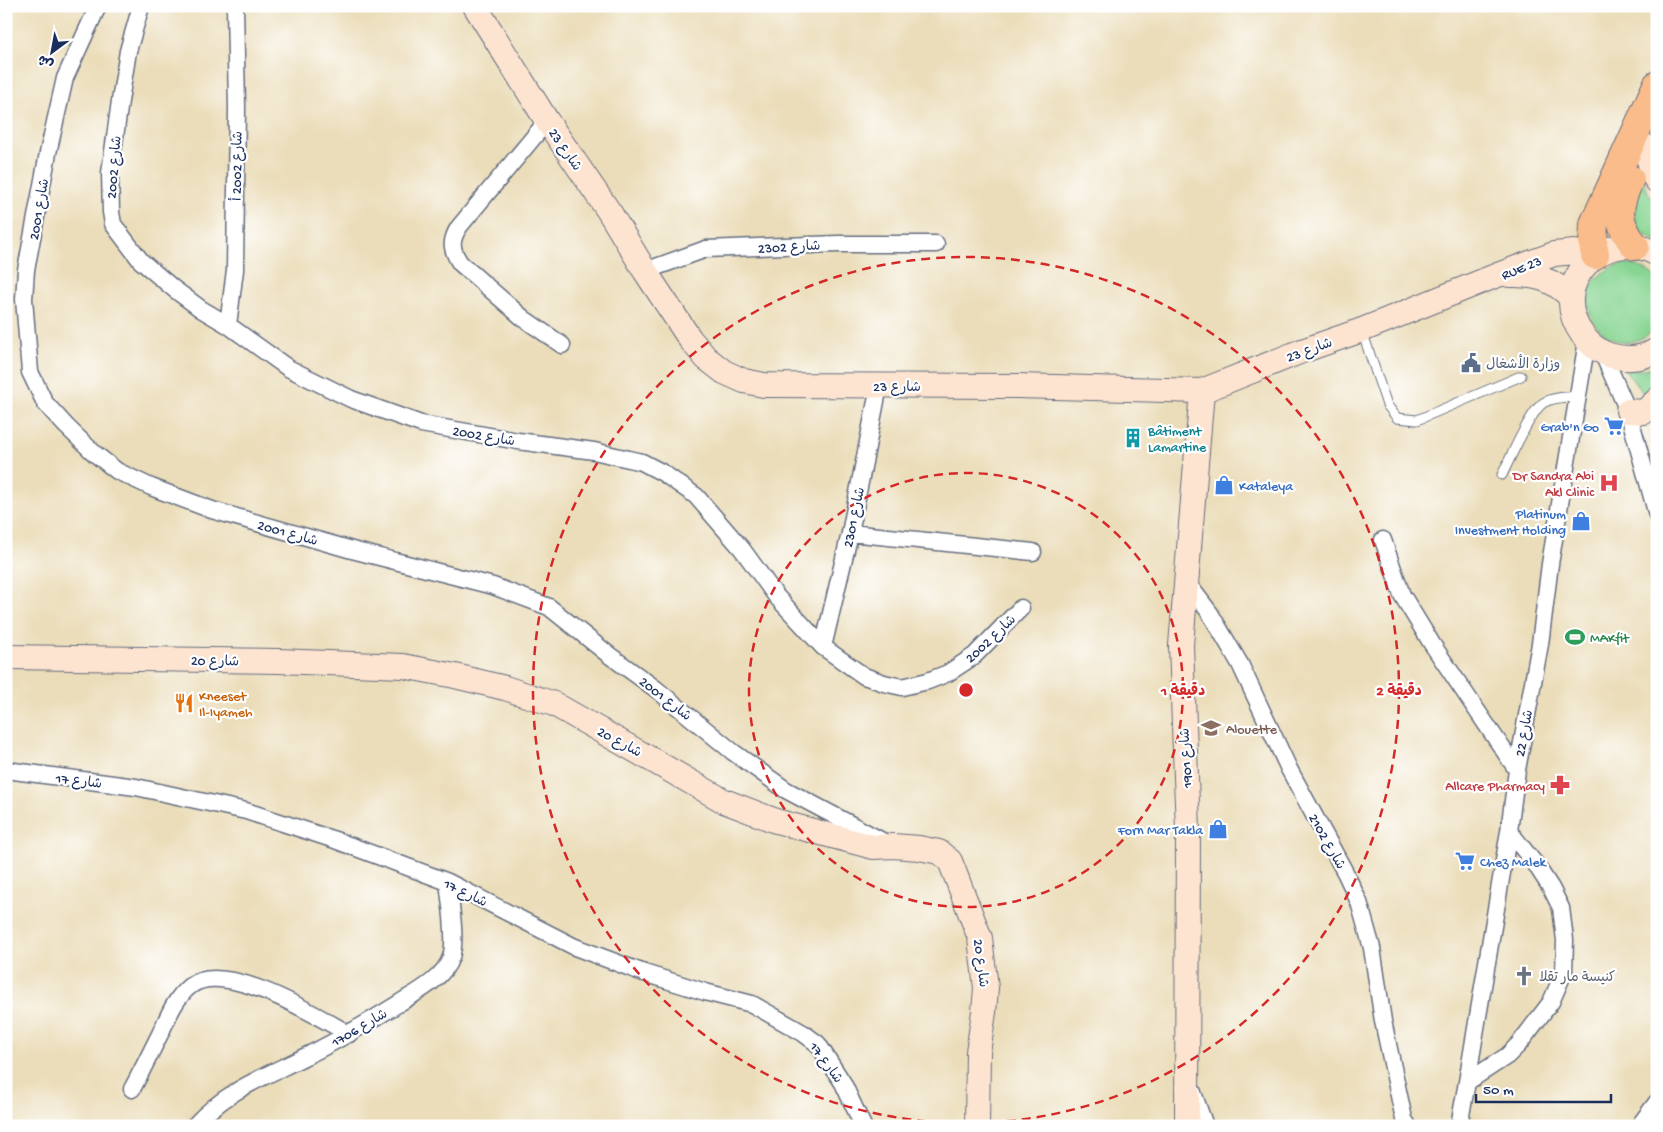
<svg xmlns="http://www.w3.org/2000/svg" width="1663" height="1132" font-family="'Gochi Hand','Playpen Sans Arabic',sans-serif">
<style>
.green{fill:#88d593;stroke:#528278}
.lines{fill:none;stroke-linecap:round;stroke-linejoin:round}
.lane-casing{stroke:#646c7e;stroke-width:11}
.street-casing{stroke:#646c7e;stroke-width:19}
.secondary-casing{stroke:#646c7e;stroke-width:26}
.highway-casing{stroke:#646c7e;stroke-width:30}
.lane{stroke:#fff;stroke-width:9}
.street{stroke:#fff;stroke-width:16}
.secondary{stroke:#fde4d0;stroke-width:24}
.highway{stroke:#f9bc8a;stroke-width:28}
.ring{fill:none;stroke:#d62828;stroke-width:2.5;stroke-dasharray:9 6}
.labels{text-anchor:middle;stroke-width:4.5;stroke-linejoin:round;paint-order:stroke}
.street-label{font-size:14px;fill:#1b2f5e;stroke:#fff}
.service-label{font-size:14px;fill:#4e5e75;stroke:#fff;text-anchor:start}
.shop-label{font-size:14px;fill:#366cbe;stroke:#fff;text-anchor:end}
.culture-label{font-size:14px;fill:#0d838f;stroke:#fff;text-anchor:start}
.health-label{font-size:14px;fill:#be3a42;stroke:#fff;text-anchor:end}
.leisure-label{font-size:14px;fill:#27864d;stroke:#fff;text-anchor:start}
.food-label{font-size:14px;fill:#c56008;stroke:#fff;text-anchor:start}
.education-label{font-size:14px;fill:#785e54;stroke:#fff;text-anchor:start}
.worship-label{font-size:14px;fill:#5b616d;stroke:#fff;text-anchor:start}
.centre{fill:#d62828;stroke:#fff;stroke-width:2.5}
.ring-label{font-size:15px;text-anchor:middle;font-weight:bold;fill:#d62828;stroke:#fff;stroke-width:4.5;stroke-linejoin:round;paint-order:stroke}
</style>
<rect width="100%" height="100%" fill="#fff"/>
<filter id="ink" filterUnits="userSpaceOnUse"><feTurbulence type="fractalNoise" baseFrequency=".02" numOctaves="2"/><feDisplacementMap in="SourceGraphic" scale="10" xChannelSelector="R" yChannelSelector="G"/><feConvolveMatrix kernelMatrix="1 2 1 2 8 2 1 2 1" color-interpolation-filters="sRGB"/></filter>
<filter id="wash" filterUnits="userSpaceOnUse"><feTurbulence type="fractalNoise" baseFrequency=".0096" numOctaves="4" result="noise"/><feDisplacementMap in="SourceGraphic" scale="20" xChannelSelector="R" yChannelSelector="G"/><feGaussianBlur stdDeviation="1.12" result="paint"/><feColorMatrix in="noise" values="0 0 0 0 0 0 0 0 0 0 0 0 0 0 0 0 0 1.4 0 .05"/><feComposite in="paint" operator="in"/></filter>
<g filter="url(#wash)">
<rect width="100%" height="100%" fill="#ebddb9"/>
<path class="green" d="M 1643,177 L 1648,193 L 1657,201 L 1657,241 C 1623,230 1635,201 1643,177 Z
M 1623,264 C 1637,265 1646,268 1657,279 L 1657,327 C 1608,378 1548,283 1623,264 Z
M 1657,365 C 1657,378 1651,388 1651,403 L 1624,369 C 1634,372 1648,369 1657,365 Z"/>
</g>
<g filter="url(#ink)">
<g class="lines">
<defs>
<path id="lane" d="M 1362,331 L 1387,405 L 1397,418 L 1417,420 L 1521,376
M 1502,475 C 1510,459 1530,412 1543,403 C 1552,397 1567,397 1578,396"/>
<path id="street" d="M 98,6 L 65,78 L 48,153 L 26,270 L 24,299 L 30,372 L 45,403 L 66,426 L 94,453 L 117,471 L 151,487 L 212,510 L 352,550 L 493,586 L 549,607 L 609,655 L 656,689 L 733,752 L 786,790 L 884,842
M 141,6 L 128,51 L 120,101 L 110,173 L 111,212 L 113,224 L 141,261 L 174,289 L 201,309 L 228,325 L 288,368 L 351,399 L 421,424 L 518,441 L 594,451 L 642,462 L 663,473 L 696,496 L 742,549 L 776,596 L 823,647 L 864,676 L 884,683 L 902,687 L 928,681 L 948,673 L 974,656 L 1021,608
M 547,121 L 459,227 C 450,241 451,249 460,263 L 523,318 L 562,345
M 645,271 L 706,249 L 838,244 L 936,244
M 228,325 L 235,270 L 237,108 L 235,6
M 1602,352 L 1628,411 L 1657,515
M 850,533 L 1033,552
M 1383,540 L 1402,595 L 1432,644 L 1517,770
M 1185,580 L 1210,613 L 1240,664 L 1289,769 L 1346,874 L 1359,902 L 1372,948 L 1383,1021 L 1404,1119 L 1408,1126
M 823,647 L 850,533 L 879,386
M 6,770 L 136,787 L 246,811 L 335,840 L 448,882 L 575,947 L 644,973 L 705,992 L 752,1004 L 803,1033 L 818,1044 L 843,1083 L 863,1126
M 1467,1082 L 1507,1056 L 1519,1044 L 1551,1002 L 1564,972 L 1565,940 L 1561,908 L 1551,888 L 1536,865 L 1509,831
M 132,1089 C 142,1071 151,1052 160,1034 C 168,1017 175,998 190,986 C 225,959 317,1016 349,1034
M 1192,1090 L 1205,1126
M 194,1126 C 227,1089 269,1075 312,1053 C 343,1038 372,1020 401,1002 C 419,991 444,978 451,957 C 457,940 450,901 448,882
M 1459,1126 L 1467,1082 L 1509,831 L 1517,770 L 1540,644 L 1550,564 L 1587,341
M 1639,1126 L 1657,1102"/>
<path id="secondary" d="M 475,6 L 547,121 L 610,213 L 645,271 L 690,339 L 706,358 L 724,372 L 744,381 L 764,385 L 1018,386 L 1202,391 L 1302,351 L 1362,330 L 1495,276 L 1554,254 L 1575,252 L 1593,257
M 1645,146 L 1653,175 L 1657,181
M 1657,254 C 1605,224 1546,284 1582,334 C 1589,344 1597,351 1609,355 C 1625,360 1642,359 1657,350
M 1509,275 C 1534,274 1554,279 1571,298
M 1628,411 L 1644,412 L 1657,400
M 6,657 L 278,661 L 403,666 L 455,676 L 505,688 L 554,704 L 724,801 L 776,821 L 873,847 L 893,846 L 919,848 L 939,852 L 950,861 L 980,938 L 986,988 L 984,1012 L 978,1052 L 977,1126
M 1187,1126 L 1188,830 L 1181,645 L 1202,391"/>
<path id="highway" d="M 1630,179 C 1617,207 1615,221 1635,246
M 1595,255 L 1593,245 L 1594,224 L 1657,85"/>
</defs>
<use href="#lane" class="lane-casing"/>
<use href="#street" class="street-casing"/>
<use href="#secondary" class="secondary-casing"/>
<use href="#highway" class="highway-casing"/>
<use href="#lane" class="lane"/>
<use href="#street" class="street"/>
<use href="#secondary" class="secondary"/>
<use href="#highway" class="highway"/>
</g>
</g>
<g class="ring">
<circle cx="966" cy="690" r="217"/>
<circle cx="966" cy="690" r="433"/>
</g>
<defs>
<symbol id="civic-bare" viewBox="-9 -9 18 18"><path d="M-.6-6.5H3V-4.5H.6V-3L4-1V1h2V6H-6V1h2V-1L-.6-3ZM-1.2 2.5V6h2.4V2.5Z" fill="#5c6f8a" stroke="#fff" stroke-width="2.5" paint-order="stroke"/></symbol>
<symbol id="supermarket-bare" viewBox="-9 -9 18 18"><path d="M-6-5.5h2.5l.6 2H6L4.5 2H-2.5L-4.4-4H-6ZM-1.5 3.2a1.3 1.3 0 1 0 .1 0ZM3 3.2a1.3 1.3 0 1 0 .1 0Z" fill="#3f7fe0" stroke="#fff" stroke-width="2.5" paint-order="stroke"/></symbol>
<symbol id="building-bare" viewBox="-9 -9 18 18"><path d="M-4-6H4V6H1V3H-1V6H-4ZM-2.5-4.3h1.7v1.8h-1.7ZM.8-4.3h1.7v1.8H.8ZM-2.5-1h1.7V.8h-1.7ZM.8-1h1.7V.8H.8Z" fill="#0f9aa8" stroke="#fff" stroke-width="2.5" paint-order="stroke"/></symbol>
<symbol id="hospital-bare" viewBox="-9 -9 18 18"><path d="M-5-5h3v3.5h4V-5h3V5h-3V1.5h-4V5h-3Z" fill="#e0444e" stroke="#fff" stroke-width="2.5" paint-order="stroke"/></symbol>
<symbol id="shop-bare" viewBox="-9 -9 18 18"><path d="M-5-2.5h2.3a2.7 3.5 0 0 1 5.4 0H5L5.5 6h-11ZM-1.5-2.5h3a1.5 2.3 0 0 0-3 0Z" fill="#3f7fe0" stroke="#fff" stroke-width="2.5" paint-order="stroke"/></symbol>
<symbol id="stadium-bare" viewBox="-9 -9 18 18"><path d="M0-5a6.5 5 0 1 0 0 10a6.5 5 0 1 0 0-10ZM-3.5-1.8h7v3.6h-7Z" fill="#2e9e5b" stroke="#fff" stroke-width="2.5" paint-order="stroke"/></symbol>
<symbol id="restaurant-bare" viewBox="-9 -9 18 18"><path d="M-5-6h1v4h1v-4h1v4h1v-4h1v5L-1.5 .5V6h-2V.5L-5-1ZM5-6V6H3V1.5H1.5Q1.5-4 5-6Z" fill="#e8710a" stroke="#fff" stroke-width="2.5" paint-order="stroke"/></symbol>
<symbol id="school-bare" viewBox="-9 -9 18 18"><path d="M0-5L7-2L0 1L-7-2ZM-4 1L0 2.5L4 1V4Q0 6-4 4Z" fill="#8d6e63" stroke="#fff" stroke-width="2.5" paint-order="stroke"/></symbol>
<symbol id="pharmacy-bare" viewBox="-9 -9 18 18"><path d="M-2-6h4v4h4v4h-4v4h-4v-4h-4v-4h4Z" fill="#e0444e" stroke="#fff" stroke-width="2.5" paint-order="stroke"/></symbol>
<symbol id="church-bare" viewBox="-9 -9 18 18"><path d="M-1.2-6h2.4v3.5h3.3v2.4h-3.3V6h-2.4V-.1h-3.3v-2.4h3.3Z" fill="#6b7280" stroke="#fff" stroke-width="2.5" paint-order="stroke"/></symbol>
</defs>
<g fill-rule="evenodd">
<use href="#civic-bare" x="1457" y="349" width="28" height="28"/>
<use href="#supermarket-bare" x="1600" y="412" width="28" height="28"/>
<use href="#building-bare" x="1119" y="424" width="28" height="28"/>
<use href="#hospital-bare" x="1595" y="469" width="28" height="28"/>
<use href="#shop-bare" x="1210" y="471" width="28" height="28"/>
<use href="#shop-bare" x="1567" y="507" width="28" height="28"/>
<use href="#stadium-bare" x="1561" y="623" width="28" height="28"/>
<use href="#restaurant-bare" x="170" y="689" width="28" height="28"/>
<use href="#school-bare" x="1197" y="714" width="28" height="28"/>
<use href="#pharmacy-bare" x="1546" y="771" width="28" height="28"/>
<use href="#shop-bare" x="1204" y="815" width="28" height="28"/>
<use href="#supermarket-bare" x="1451" y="847" width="28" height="28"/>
<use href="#church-bare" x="1510" y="962" width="28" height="28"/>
</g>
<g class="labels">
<g class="street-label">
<text transform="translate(566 149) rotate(56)" y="5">شارع 23</text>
<text transform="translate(236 166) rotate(-89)" y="5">شارع 2002 أ</text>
<text transform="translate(113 167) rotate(-85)" y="5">شارع 2002</text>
<text transform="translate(38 209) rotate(-80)" y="5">شارع 2001</text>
<text transform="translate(789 246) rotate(-3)" y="5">شارع 2302</text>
<text transform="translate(1521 267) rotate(-22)" y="5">RUE 23</text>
<text transform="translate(1309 349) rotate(-20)" y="5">شارع 23</text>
<text x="897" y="391">شارع 23</text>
<text transform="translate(484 435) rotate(10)" y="5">شارع 2002</text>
<text transform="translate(853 517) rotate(-78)" y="5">شارع 2301</text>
<text transform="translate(288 532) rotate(16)" y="5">شارع 2001</text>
<text transform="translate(990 638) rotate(-43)" y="5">شارع 2002</text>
<text transform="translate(215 660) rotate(1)" y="5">شارع 20</text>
<text transform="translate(666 698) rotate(38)" y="5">شارع 2001</text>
<text transform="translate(1523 733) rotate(-79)" y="5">شارع 22</text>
<text transform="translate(620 741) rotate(29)" y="5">شارع 20</text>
<text transform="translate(1185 758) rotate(-93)" y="5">شارع 1901</text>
<text transform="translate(79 780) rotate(7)" y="5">شارع 17</text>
<text transform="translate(1328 841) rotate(61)" y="5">شارع 2102</text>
<text transform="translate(466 892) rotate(26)" y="5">شارع 17</text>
<text transform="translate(982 963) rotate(83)" y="5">شارع 20</text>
<text transform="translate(359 1027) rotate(-30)" y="5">شارع 1706</text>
<text transform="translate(827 1062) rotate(54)" y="5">شارع 17</text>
</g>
<g class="service-label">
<text x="1486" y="368">وزارة الأشغال</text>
</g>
<g class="shop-label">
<text x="1599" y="431">Grab'n Go</text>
<text x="1239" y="490" text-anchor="start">Kataleya</text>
<text x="1566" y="518">Platinum<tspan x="1566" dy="16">Investment Holding</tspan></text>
<text x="1203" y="834">Forn Mar Takla</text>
<text x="1480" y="866" text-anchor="start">Chez Malek</text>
</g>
<g class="culture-label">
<text x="1148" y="435">Bâtiment<tspan x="1148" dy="16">Lamartine</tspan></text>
</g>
<g class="health-label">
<text x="1594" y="480">Dr Sandra Abi<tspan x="1594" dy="16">Akl Clinic</tspan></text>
<text x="1545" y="790">Allcare Pharmacy</text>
</g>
<g class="leisure-label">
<text x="1590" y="642">MAKfit</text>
</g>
<g class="food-label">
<text x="199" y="700">Kneeset<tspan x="199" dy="16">Il-Iyameh</tspan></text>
</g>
<g class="education-label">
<text x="1226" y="733">Alouette</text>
</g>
<g class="worship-label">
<text x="1539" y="981">كنيسة مار تقلا</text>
</g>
</g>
<circle cx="966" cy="690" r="8" class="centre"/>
<g class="ring-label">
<text x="1183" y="695">1 دقيقة</text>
<text x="1399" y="695">2 دقيقة</text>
</g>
<rect width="1663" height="1132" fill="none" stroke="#fff" stroke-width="25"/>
<g transform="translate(52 52) rotate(212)" stroke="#ffffff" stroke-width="4" paint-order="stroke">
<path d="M0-4L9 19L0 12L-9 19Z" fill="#1b2f5e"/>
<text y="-8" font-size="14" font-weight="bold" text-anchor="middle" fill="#1b2f5e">ش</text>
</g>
<path d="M1476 1094v8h135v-8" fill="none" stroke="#1b2f5e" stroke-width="2.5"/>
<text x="1483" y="1094" font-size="15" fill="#1b2f5e" stroke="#ffffff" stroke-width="4" paint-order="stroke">50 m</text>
</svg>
